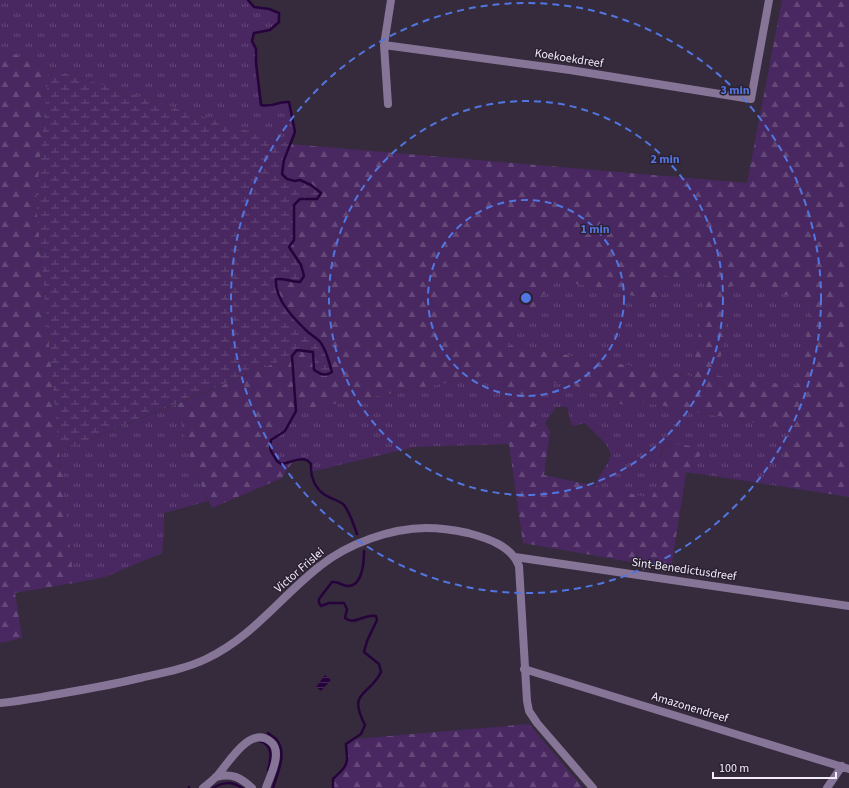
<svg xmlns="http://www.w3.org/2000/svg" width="849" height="788" font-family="'Source Sans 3',sans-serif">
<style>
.grass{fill:url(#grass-tufts)}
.forest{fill:url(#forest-firs);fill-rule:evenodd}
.wetland{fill:url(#wetland-marsh)}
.water{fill:url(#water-rules)}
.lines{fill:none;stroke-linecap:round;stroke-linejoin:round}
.stream{stroke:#26033b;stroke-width:2.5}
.street{stroke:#877598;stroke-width:8}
.ring{fill:none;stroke:#5276e0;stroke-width:2;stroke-dasharray:7 5}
.labels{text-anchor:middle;stroke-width:3;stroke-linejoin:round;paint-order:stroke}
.street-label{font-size:12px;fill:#f3edf9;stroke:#2b2133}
.centre{fill:#5276e0;stroke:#2b2133;stroke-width:2}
.ring-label{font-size:12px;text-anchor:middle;font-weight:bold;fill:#5276e0;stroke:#2b2133;stroke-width:3;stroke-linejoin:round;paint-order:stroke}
</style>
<defs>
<pattern id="grass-tufts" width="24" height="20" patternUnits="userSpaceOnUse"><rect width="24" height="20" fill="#492861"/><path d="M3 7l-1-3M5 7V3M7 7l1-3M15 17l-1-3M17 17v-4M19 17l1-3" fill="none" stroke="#644878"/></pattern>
<pattern id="forest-firs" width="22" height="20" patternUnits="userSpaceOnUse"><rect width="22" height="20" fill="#492861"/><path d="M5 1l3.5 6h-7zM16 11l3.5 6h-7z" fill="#644878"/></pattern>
<pattern id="wetland-marsh" width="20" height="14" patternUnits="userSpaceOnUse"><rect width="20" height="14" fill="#492861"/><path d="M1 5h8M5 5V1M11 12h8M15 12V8" fill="none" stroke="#644878"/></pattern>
<pattern id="water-rules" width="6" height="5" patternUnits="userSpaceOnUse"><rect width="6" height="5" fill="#26033b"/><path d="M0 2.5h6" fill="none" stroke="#462858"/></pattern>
</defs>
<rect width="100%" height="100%" fill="#352b3d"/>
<path class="grass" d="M 0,0 L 247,0 L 254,7 L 269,9 L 279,13 L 279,22 L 270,30 L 254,33 L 252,41 L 256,49 L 256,63 L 261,105 C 275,108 276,100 289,102 L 295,132 L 290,144 L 49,68 L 0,48 Z
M 663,275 L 707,282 L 692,376 L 506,345 L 555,279 L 657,301 Z
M 731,286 L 813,298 L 797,387 L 718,376 Z
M 483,376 L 505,380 L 504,427 L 509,444 L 414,447 L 310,472 L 311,464 C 304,454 291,463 281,464 C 276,459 265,447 272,440 C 275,436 281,434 285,431 C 290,425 293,417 296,411 Z
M 542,381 L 575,386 L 594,392 L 608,400 L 635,409 L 642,402 L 789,429 L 779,486 L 686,472 L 676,444 L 662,449 L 657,464 L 659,484 L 651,499 L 594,486 C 599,474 608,466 611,454 L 606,444 L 585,423 L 572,426 L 567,407 L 556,407 L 545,423 L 550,431 L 534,430 Z
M 177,404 L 192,466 L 208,501 L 164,513 L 164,532 L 162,553 L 105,577 L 74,583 L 59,452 Z"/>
<path class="forest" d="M 782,0 L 849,0 L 849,497 L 779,486 L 789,429 L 642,402 L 636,409 L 608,400 L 594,392 L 575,386 L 542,381 L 534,430 L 550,431 L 544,475 L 651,498 L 659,484 L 657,464 L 663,449 L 676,444 L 706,448 L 686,473 L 671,569 L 523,543 L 509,444 L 504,427 L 505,380 L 483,376 L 296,411 C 293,417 290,425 285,431 C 281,434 276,436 272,440 C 265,447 276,459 281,464 L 293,461 L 282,478 L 212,508 L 192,466 L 177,404 L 292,356 L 297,350 L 313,352 L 313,360 L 320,342 C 303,329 274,302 276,279 L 282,278 L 291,282 L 294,255 L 289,247 L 294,240 L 294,205 L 300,199 L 309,199 L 300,180 C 292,181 288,179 282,174 L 284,160 L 290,144 L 747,183 ZM 663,275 L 707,282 L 692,376 L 506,345 L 555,279 L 657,301 ZM 731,286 L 813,299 L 797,386 L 718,376 Z
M 0,48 L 49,68 L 36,202 L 59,452 L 74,583 L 15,593 L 22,638 L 0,643 Z
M 529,724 L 583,788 L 333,788 L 333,779 C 339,773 348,767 347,757 C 347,753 346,749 346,744 L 354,739 Z"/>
<path class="wetland" d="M 49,68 L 290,144 L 284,160 L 282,174 C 292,183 293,178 302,181 C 309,184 315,188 321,193 L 317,199 L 300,199 L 294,205 L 294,240 L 289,247 L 301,265 L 304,276 L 300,282 C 291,282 284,278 277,279 C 273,299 296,320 309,333 C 313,336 318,339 321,343 C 327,352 329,362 332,372 C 325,377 321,374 314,370 L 313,352 L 297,350 L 292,356 L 59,452 L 36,202 Z"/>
<path class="water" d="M 325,675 L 331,680 L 321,691 L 316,687 Z"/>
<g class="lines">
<path class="stream" d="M 248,0 L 254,7 L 269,9 L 279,13 L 279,22 L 270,30 L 254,33 L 252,41 L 256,49 L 256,63 L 261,105 C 275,108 276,101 289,102 L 295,132 L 284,160 L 282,174 L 287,179 L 295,181 L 300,180 L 311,185 L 321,193 L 317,199 L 300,199 L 294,205 L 294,240 L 289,247 L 301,265 L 304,276 L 300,282 C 291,282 284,278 276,279 C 274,299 295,320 309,333 C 313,336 318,339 321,343 C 327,352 329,362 332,372 C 325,377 321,374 314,370 L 313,352 L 297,350 L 292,356 L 296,411 L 285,431 L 271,440 L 270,445 L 271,451 L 277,461 L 281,464 C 291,463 304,454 311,464 C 310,476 315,490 327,496 C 332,499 340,501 344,505 C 350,513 354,525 357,534
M 268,733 C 270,735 274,737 276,739 C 288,752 277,774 273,788
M 259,741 C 274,744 271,759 268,770
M 189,788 L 189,787
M 213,788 C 223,782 231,781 242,788
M 333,788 L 333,779 C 339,773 348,767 347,757 C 347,753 346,749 346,744 L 361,734 L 365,725 C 347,690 369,697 381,672 L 379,664 L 364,652 L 367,641 L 377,620 L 376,616 C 364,613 355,626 345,618 L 347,609 L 344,603 L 329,603 L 321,606 L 319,603 L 319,599 L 332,582 C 339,581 342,586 347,586 C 363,587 364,561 364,551"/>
<path class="street" d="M 384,45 L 570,70 L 751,99 L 769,0
M 388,104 L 384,45 L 391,0
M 515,557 L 849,606
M 524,669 L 849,769
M 0,703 C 14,702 28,699 42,697 C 75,691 107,686 140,678 C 162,673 185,669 206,659 C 254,636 280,597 320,566 C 347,544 391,528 426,528 C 440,528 454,530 468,533 C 487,538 512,546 519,566 L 527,701 L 529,711 L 537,723 L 593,788
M 216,777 C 232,773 240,777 252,788
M 203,788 C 208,784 213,780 217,776 C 228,764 250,724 271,742 C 283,752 270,776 266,788
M 827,788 L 842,766"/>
</g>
<g class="ring">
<circle cx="526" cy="298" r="98"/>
<circle cx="526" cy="298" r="197"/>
<circle cx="526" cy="298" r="295"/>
</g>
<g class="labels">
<g class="street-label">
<text transform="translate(569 58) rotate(9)" y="4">Koekoekdreef</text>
<text transform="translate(684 569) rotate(8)" y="4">Sint-Benedictusdreef</text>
<text transform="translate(299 570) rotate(-41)" y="4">Victor Frislei</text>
<text transform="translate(690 707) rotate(17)" y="4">Amazonendreef</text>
</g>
</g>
<circle cx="526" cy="298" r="6" class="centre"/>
<g class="ring-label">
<text x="735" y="94">3 min</text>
<text x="665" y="163">2 min</text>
<text x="595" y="233">1 min</text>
</g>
<path d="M713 772v6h123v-6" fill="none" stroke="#f3edf9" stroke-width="2"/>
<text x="719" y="772" font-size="12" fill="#f3edf9" stroke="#2b2133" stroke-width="3" paint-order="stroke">100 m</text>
</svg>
